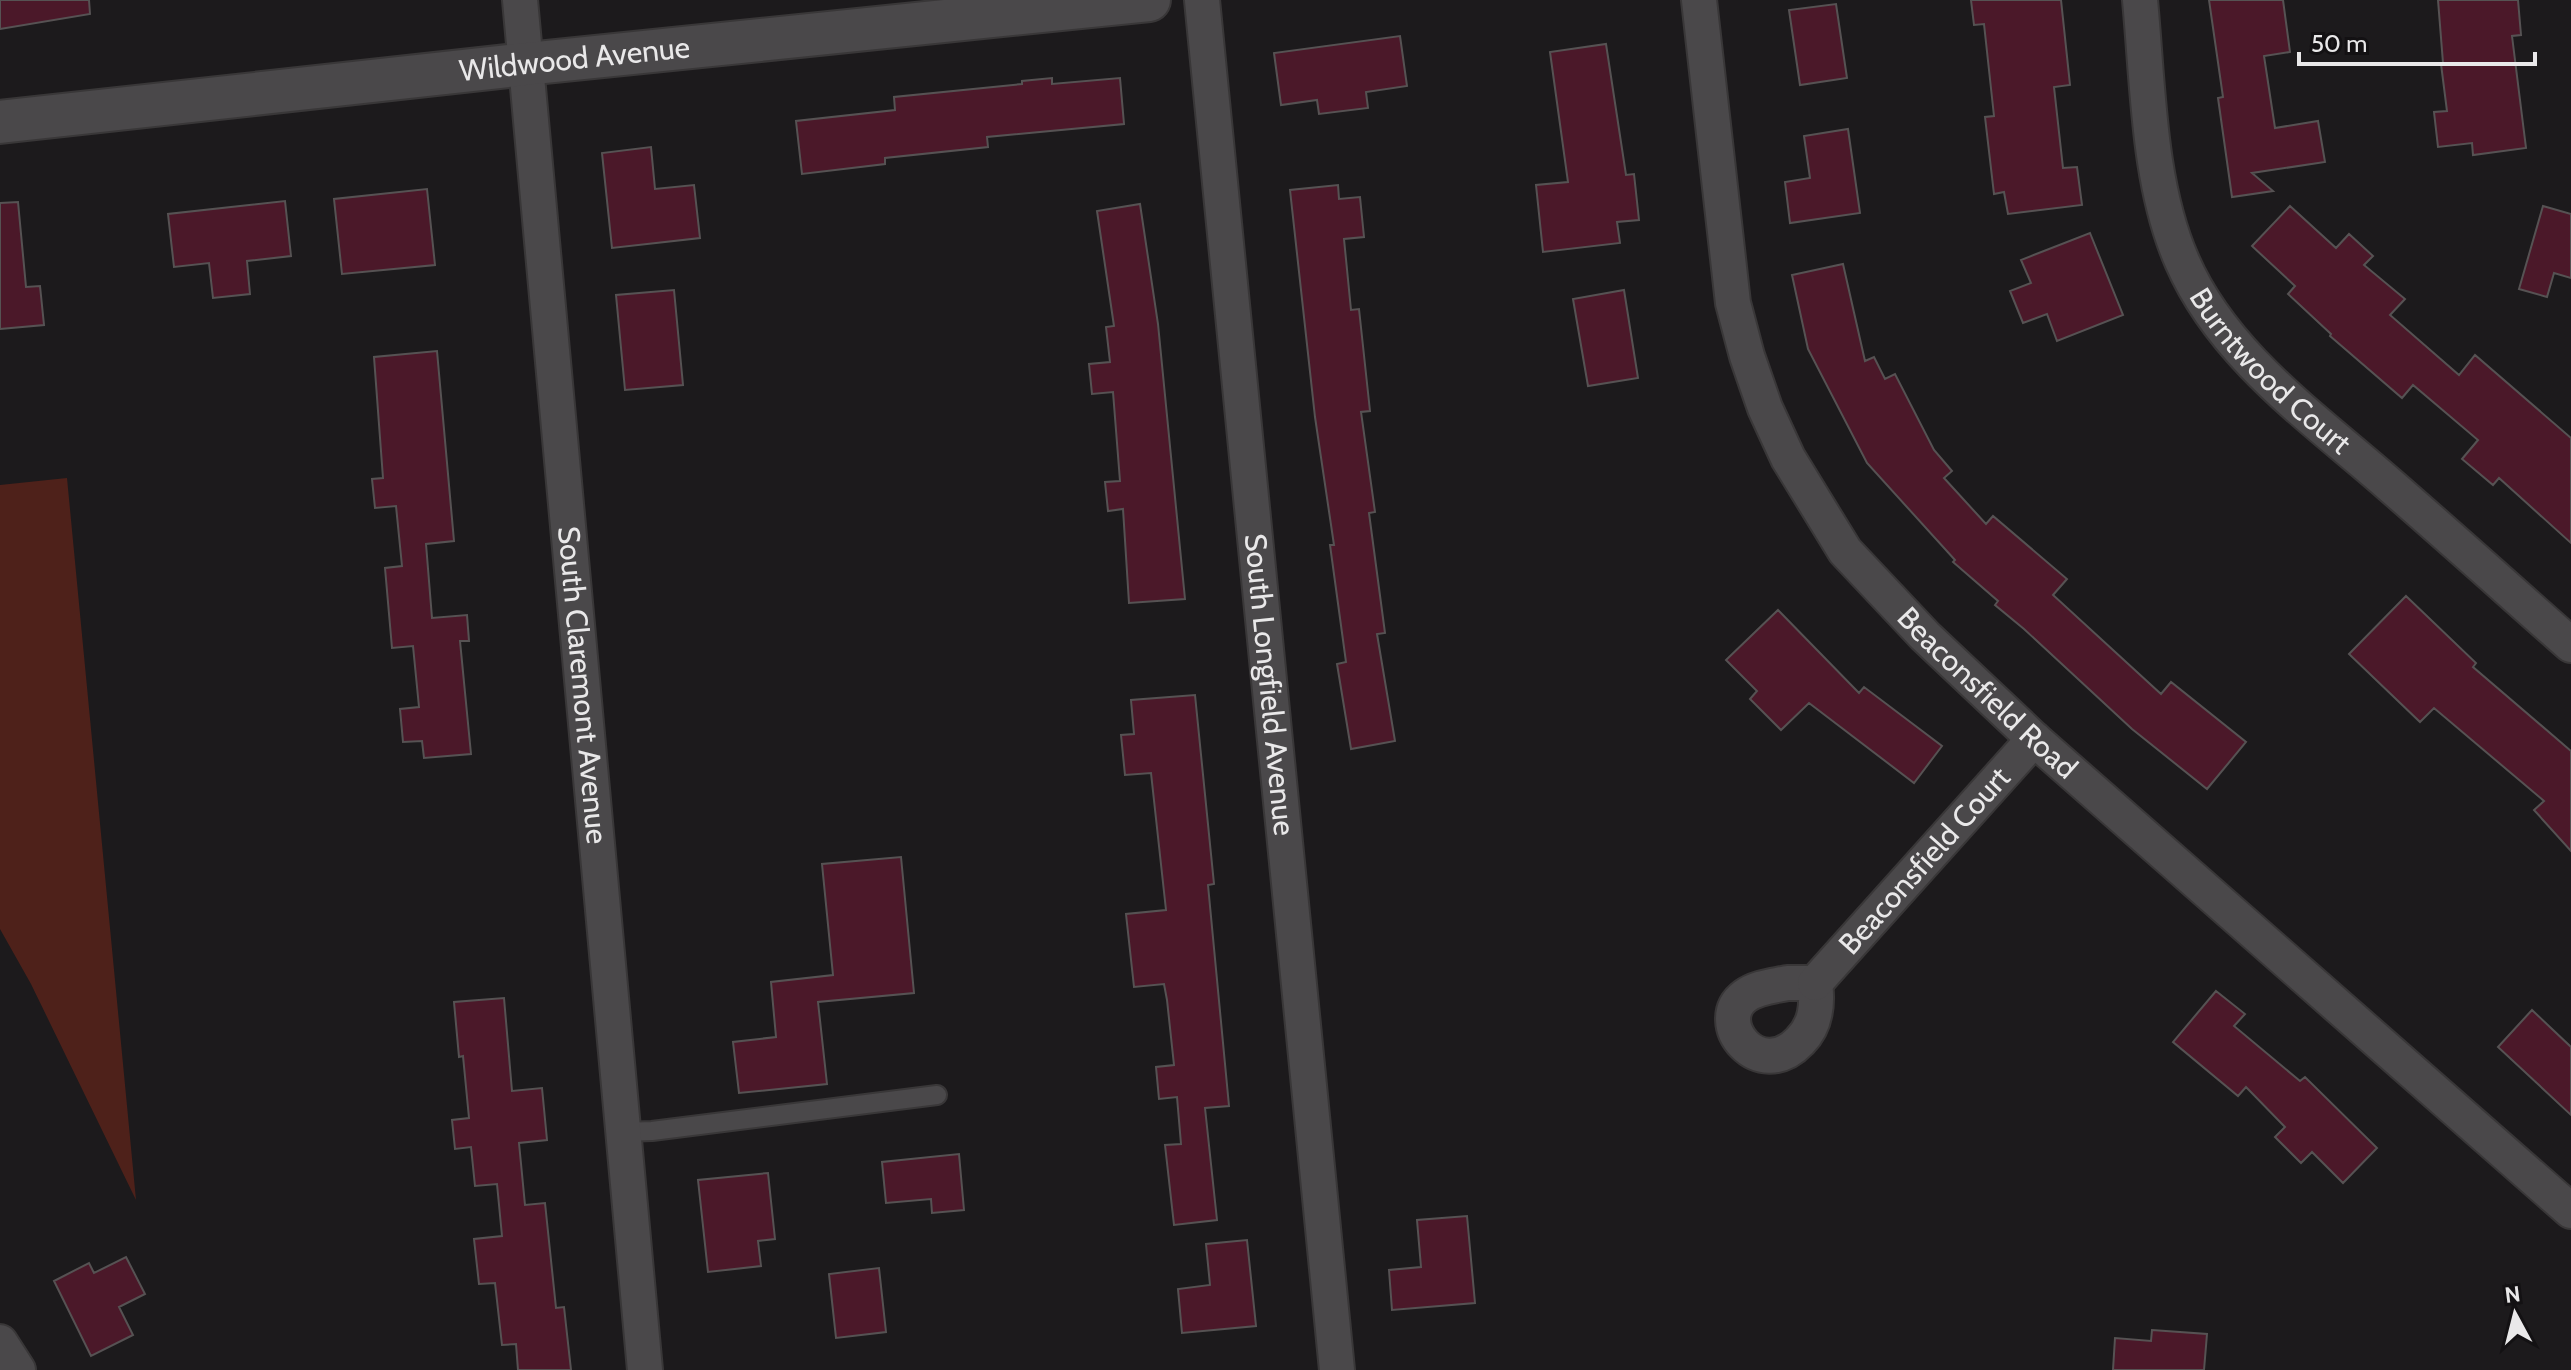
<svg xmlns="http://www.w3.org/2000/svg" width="2571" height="1370" font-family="Cabin,sans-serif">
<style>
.green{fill:#4e211a}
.building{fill:#4b1829;stroke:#565253;stroke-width:2}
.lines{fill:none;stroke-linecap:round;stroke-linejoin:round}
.service-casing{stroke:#393738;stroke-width:22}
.minor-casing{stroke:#393738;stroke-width:38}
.tertiary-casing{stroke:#393738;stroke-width:46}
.service{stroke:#4a484a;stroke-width:18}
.minor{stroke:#4a484a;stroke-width:34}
.tertiary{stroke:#4a484a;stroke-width:42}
.labels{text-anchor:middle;stroke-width:7;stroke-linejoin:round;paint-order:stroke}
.street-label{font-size:30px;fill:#e9e8e9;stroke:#131113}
</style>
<rect width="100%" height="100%" fill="#1c1a1c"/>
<path class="green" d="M 67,478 L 136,1200 L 31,984 L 0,929 L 0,485 Z"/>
<path class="building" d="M 0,0 L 89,0 L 90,14 L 0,29 Z
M 1971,0 L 2061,0 L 2070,85 L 2054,87 L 2063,168 L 2077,167 L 2082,205 L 2008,214 L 2004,192 L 1994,194 L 1985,117 L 1994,116 L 1984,24 L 1974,25 Z
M 2209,0 L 2283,0 L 2290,52 L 2264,56 L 2275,128 L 2318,121 L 2325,162 L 2252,173 L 2273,191 L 2232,197 L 2218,98 L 2223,97 Z
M 2438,0 L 2518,0 L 2521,35 L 2512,36 L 2526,148 L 2473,155 L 2472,143 L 2438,147 L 2434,112 L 2447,111 L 2441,64 L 2443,63 Z
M 1836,4 L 1847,78 L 1800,85 L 1789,10 Z
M 1400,36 L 1407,86 L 1366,92 L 1368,108 L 1319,114 L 1317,100 L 1281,105 L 1274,53 Z
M 1606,44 L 1626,175 L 1634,174 L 1639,220 L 1617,222 L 1620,243 L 1543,252 L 1536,185 L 1568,182 L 1550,52 Z
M 1052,78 L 1052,84 L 1120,78 L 1124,124 L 987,137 L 988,147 L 885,158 L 885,164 L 802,174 L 796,121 L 895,110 L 894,97 L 1022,84 L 1022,81 Z
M 1848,129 L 1860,213 L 1790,223 L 1785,182 L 1810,178 L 1804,136 Z
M 651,147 L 655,189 L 694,185 L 700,238 L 612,248 L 602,153 Z
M 1338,185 L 1339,199 L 1360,197 L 1364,237 L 1344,239 L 1351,310 L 1359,309 L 1370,411 L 1361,412 L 1375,512 L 1369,513 L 1385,633 L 1377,634 L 1395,741 L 1351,749 L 1337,664 L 1346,662 L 1330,545 L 1334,545 L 1315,417 L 1290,190 Z
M 427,189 L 435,265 L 342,274 L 334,199 Z
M 285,201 L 291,256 L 247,261 L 250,294 L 213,298 L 209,263 L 174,267 L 168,214 Z
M 18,202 L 26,287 L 40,286 L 44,325 L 0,329 L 0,203 Z
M 1140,204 L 1158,324 L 1185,599 L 1129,603 L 1123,509 L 1108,511 L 1105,482 L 1120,481 L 1113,392 L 1092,394 L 1089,364 L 1110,362 L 1106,327 L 1114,326 L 1097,211 Z
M 2290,206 L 2336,248 L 2349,234 L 2373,256 L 2364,265 L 2405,299 L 2390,315 L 2459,375 L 2475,355 L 2571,438 L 2571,543 L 2499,478 L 2493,485 L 2462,459 L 2478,440 L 2413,385 L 2402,398 L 2330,336 L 2331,334 L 2288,294 L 2295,286 L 2252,246 Z
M 2543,206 L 2571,214 L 2571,278 L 2554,273 L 2547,297 L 2519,289 Z
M 2090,233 L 2123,315 L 2057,341 L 2047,314 L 2023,323 L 2010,291 L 2031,283 L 2021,260 Z
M 1843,264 L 1865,361 L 1874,357 L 1885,379 L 1895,374 L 1934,450 L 1952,471 L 1944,478 L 1986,524 L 1993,516 L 2067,579 L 2053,595 L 2161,694 L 2171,682 L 2246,742 L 2207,789 L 2132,729 L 2024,629 L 1995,605 L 1998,601 L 1953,562 L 1955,560 L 1867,463 L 1808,349 L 1792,275 Z
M 674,290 L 683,385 L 625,390 L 616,295 Z
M 1624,290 L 1638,378 L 1588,386 L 1573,299 Z
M 437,351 L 454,541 L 426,544 L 432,618 L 467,615 L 469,641 L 460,641 L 471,754 L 424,758 L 422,741 L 403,742 L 400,709 L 419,707 L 413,646 L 392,648 L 385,568 L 402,566 L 396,506 L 375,508 L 372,479 L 383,478 L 374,357 Z
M 2406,596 L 2476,663 L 2473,667 L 2571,751 L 2571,851 L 2534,810 L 2544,801 L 2434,708 L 2420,722 L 2349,654 Z
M 1778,610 L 1859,693 L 1864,687 L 1942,746 L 1914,783 L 1809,703 L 1781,730 L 1750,699 L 1757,691 L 1726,660 Z
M 1195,695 L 1214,884 L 1208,885 L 1229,1106 L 1205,1108 L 1217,1220 L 1174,1225 L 1165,1145 L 1181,1144 L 1177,1097 L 1159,1099 L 1156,1067 L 1174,1065 L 1167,1000 L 1164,984 L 1134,987 L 1126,914 L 1166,910 L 1151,773 L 1125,775 L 1121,735 L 1134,734 L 1131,700 Z
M 901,857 L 914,993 L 818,1002 L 827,1084 L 739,1093 L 733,1042 L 776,1037 L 771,982 L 833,975 L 822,864 Z
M 2216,991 L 2245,1014 L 2234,1026 L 2300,1081 L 2305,1077 L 2377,1148 L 2343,1183 L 2312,1152 L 2301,1163 L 2275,1137 L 2285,1127 L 2246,1087 L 2238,1096 L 2173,1042 Z
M 504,998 L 512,1091 L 542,1088 L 547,1140 L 519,1143 L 525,1205 L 545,1203 L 556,1308 L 564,1307 L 571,1370 L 518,1370 L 516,1344 L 502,1345 L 495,1283 L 479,1284 L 474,1239 L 502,1236 L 497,1184 L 475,1186 L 471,1147 L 455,1149 L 452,1120 L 469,1118 L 463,1056 L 459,1057 L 454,1002 Z
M 2532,1010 L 2571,1047 L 2571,1115 L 2498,1047 Z
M 959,1154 L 964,1210 L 932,1213 L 931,1199 L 886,1203 L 882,1162 Z
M 768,1173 L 775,1239 L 758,1241 L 761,1266 L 708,1272 L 698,1180 Z
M 1467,1216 L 1475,1303 L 1392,1310 L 1389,1270 L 1421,1267 L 1417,1220 Z
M 1247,1240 L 1256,1326 L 1182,1333 L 1178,1289 L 1210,1285 L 1206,1244 Z
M 126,1257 L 145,1294 L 119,1307 L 133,1335 L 91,1356 L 54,1281 L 89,1263 L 94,1273 Z
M 879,1268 L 886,1332 L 836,1338 L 829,1274 Z
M 2152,1330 L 2207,1334 L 2204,1370 L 2113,1370 L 2115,1338 L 2151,1341 Z"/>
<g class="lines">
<defs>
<path id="service" d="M 624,1132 L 652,1131 L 937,1095"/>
<g id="minor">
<path id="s1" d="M 520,0 L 645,1370"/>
<path id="s2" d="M 1202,0 L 1337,1370"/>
<path id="s3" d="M 1699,0 L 1733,303 L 1747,356 L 1765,408 L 1788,458 L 1845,551 L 1925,636 L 2034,739 L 2571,1211"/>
<path id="s4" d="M 2140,0 C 2148,84 2148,184 2182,261 C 2223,356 2315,419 2390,485 C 2451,538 2511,592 2571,645"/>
<path d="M 1787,983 L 1815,983 C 1818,1005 1816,1025 1800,1041 C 1759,1084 1710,1022 1745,996 C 1757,987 1774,986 1787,983 Z"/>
<path id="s5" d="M 1815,983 L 2034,739"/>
<path d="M 0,1342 L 18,1370"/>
</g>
<g id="tertiary">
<path id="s6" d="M 0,122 L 526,64 L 1149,0"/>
</g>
</defs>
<use href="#service" class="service-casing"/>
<use href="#minor" class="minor-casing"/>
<use href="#tertiary" class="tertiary-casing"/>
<use href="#service" class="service"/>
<use href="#minor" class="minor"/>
<use href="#tertiary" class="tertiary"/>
</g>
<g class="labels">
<g class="street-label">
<text dy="10" stroke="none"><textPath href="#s6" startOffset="578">Wildwood Avenue</textPath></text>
<text dy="10" stroke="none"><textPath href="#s4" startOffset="408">Burntwood Court</textPath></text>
<text dy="10" stroke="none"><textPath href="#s1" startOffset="688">South Claremont Avenue</textPath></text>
<text dy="10" stroke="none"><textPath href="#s2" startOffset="688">South Longfield Avenue</textPath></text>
<text dy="10" stroke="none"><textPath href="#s3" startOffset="780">Beaconsfield Road</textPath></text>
<text dy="10" stroke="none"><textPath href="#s5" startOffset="164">Beaconsfield Court</textPath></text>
</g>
</g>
<g transform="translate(2515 1314) rotate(353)" stroke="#131113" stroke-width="6" paint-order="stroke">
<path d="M0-6L14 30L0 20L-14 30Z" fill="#e9e8e9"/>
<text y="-12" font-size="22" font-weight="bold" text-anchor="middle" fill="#e9e8e9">N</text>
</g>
<path d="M2299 52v12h236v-12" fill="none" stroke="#e9e8e9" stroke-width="4"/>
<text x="2311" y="52" font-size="24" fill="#e9e8e9" stroke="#131113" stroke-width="6" paint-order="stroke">50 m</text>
</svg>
